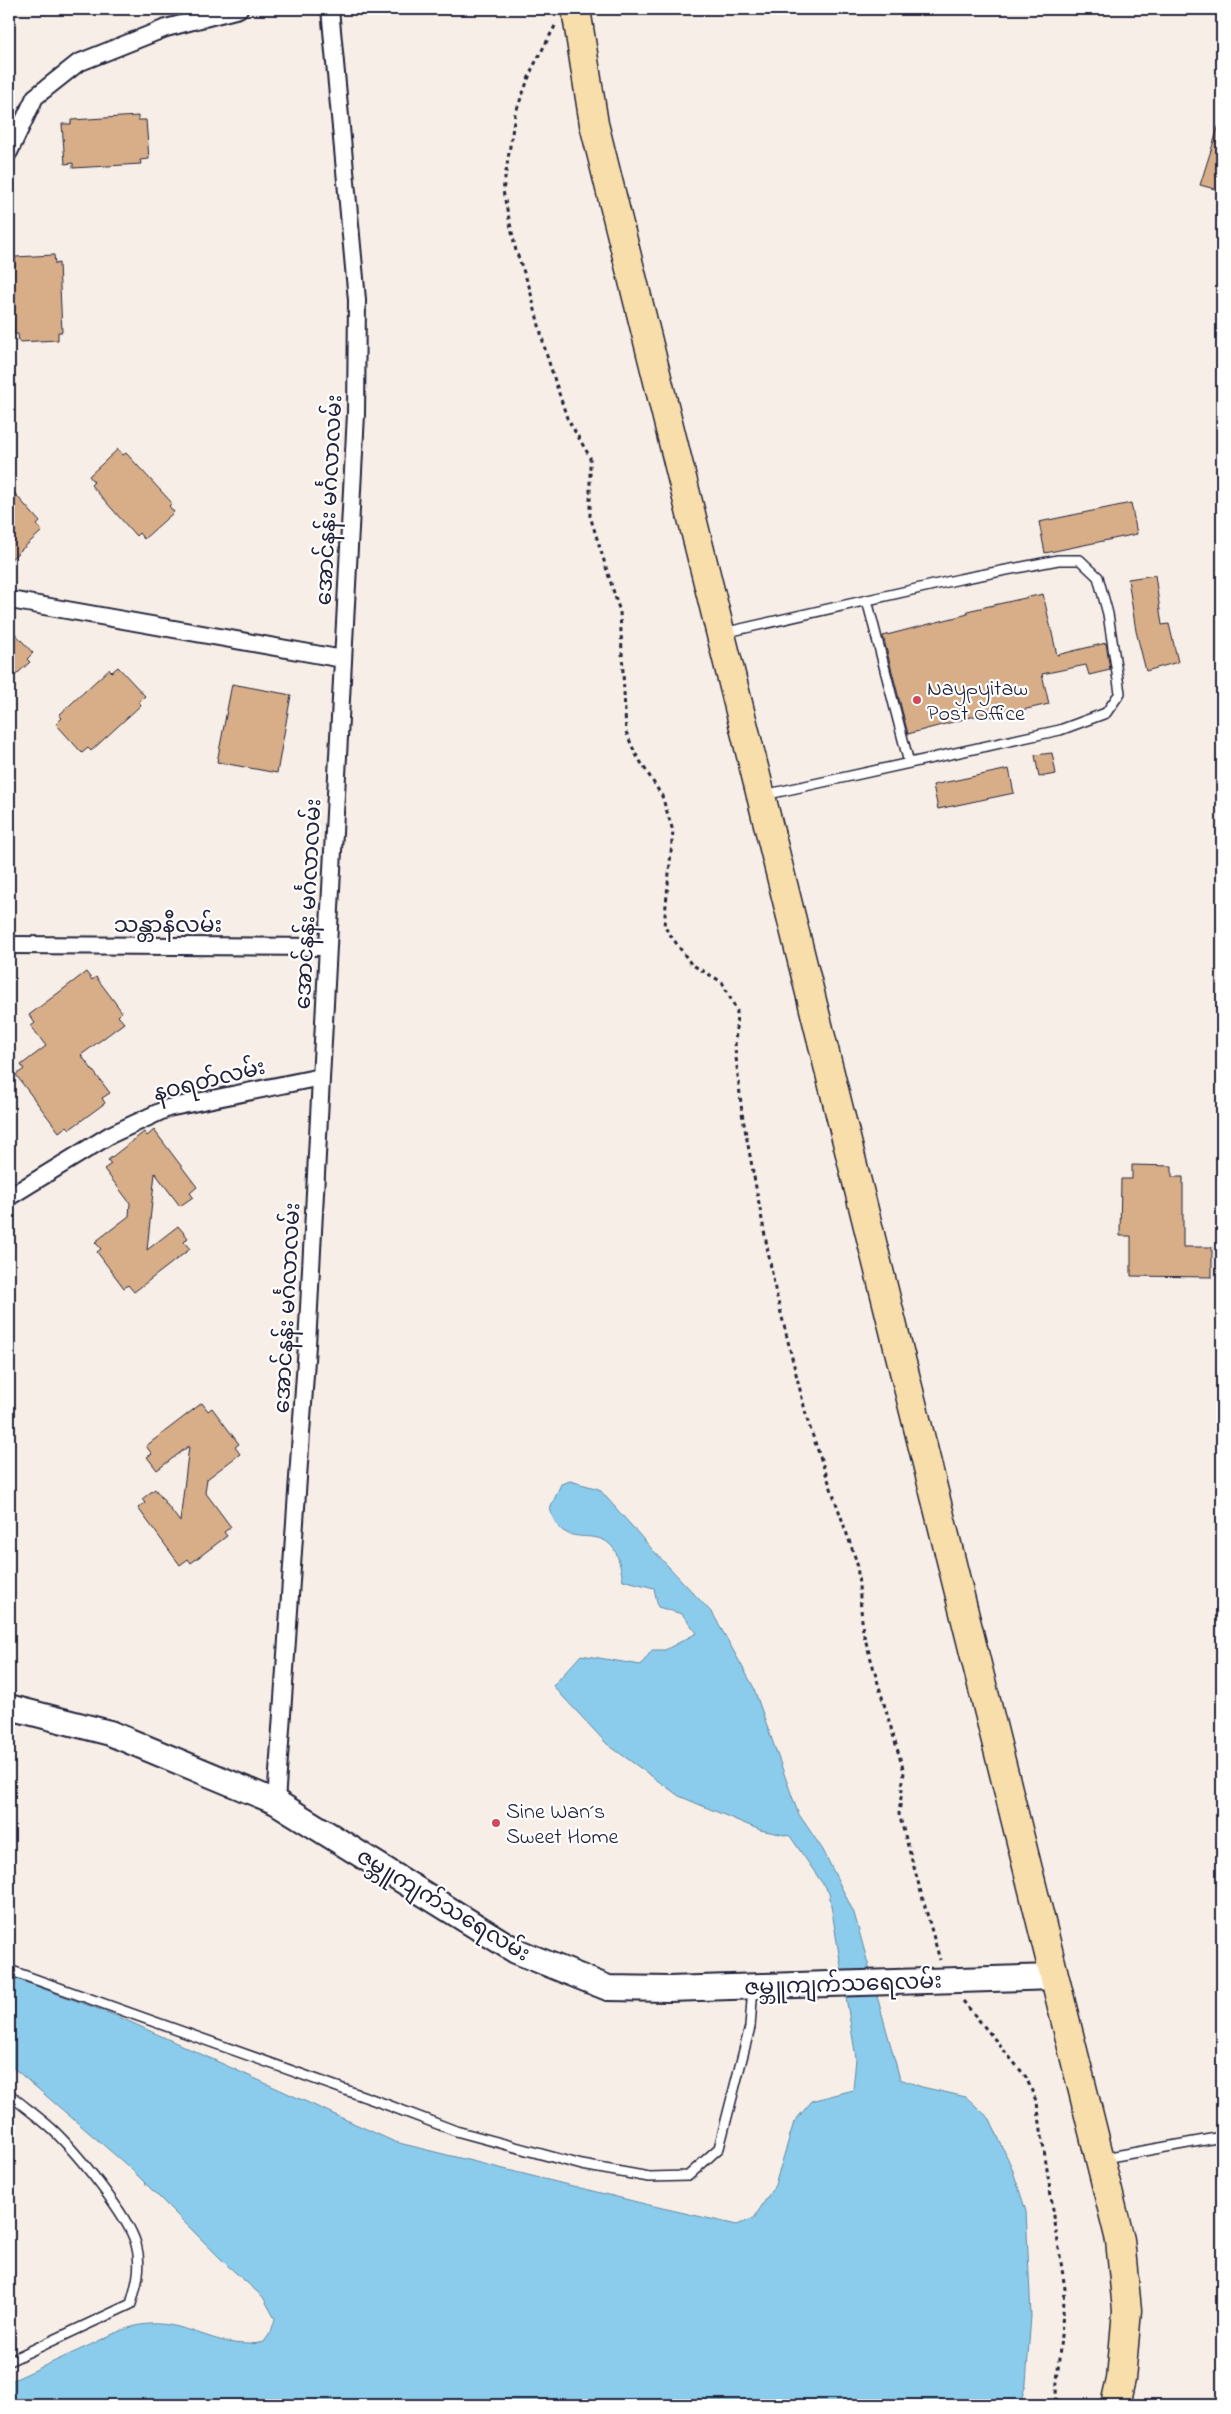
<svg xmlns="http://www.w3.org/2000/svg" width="1231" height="2414" font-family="'Indie Flower','Noto Sans Myanmar',sans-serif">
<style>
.water{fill:#8bccec;stroke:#6188a5}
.building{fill:#d8ae89;stroke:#22223b}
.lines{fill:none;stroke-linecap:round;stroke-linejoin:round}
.lane-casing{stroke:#22223b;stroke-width:12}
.street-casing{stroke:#22223b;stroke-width:20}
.secondary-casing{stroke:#22223b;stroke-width:28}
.highway-casing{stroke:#22223b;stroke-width:31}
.path{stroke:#22223b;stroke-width:3;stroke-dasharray:4 4;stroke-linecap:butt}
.lane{stroke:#fff;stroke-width:9}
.street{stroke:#fff;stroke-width:16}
.secondary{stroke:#fff;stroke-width:24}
.highway{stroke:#f8deab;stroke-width:28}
.poi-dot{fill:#d1495b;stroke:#fff;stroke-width:2}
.labels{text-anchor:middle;stroke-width:4.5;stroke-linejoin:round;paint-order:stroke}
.street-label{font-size:22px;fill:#22223b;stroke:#fff}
.poi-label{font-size:22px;fill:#22223b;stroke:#fff;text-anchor:start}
</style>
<rect width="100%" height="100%" fill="#f7efe7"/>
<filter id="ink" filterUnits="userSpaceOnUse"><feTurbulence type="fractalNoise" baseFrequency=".02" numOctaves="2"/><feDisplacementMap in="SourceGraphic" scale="10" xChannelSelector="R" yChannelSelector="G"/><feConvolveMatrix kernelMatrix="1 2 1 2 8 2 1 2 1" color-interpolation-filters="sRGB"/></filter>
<g filter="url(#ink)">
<path class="water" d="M 570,1481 L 599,1489 L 652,1549 L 713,1614 L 753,1686 L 798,1813 L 823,1850 L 854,1913 L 900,2079 L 922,2087 L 966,2097 L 990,2119 L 1012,2168 L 1026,2211 L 1031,2316 L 1026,2383 L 1020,2405 L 9,2405 L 9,2382 C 35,2370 62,2358 88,2346 C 107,2337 128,2325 149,2324 C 190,2321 221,2352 264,2342 L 271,2332 L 275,2319 L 263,2297 L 227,2265 L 129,2167 L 9,2064 L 9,1976 L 117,2016 L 395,2142 L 645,2204 L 737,2225 L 754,2218 L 775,2185 L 794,2122 L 812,2101 L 853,2090 L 856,2058 L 829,1893 L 790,1836 L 760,1830 L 679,1796 L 607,1744 L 553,1686 L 581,1655 L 641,1665 L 652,1650 L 665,1650 L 697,1633 L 682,1614 L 658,1607 L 654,1588 L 623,1580 C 621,1571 619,1557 614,1549 C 596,1523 562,1554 550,1509 L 561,1484 Z"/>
<path class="building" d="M 138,116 L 138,120 L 146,120 L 149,159 L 140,160 L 141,164 L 73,168 L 73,163 L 65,164 L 62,124 L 71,124 L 71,120 Z
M 1219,125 L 1222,125 L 1222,191 L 1200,185 Z
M 54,255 L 55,264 L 59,263 L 62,332 L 58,332 L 58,340 L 19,342 L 18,334 L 14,334 L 11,266 L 15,266 L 15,257 Z
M 118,449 L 123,455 L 126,453 L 172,503 L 169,506 L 174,512 L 144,539 L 139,533 L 136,536 L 91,485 L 94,482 L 89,476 Z
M 9,487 L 40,522 L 37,525 L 42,531 L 9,561 Z
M 1131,503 L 1137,534 L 1045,553 L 1039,522 Z
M 1155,575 L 1162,625 L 1169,624 L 1178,662 L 1146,671 L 1136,631 L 1128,579 Z
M 1043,594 L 1057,655 L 1106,643 L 1110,670 L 1089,675 L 1086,665 L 1042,674 L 1049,704 L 991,717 L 990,712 L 908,734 L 883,636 L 968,614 L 967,611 Z
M 9,627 L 33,653 L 27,659 L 30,662 L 9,681 Z
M 118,667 L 145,696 L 139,702 L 141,705 L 91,751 L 88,748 L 82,753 L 56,724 L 62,718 L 59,715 L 109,669 L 112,672 Z
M 232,684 L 291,695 L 277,773 L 217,762 Z
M 1052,753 L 1056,774 L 1039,777 L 1035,755 Z
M 1009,769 L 1014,793 L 938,809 L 933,785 Z
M 86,972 L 92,980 L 96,977 L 114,1001 L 122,1012 L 118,1016 L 124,1023 L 81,1055 L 110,1093 L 102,1098 L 105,1103 L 70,1129 L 67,1126 L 59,1132 L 16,1075 L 24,1069 L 21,1065 L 46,1046 L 31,1026 L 35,1023 L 29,1015 Z
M 154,1130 L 197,1187 L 190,1193 L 193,1197 L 180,1206 L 155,1173 L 147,1250 L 178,1226 L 188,1238 L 184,1242 L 190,1249 L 134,1292 L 128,1285 L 124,1288 L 97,1252 L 101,1249 L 95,1242 L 129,1216 L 130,1203 L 104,1169 L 111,1164 L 108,1160 L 144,1132 L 147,1136 Z
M 1132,1165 L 1172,1166 L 1172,1177 L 1183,1177 L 1183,1247 L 1212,1247 L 1212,1277 L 1131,1276 L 1131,1236 L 1120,1236 L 1121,1179 L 1132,1179 Z
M 202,1403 L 208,1411 L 212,1408 L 239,1444 L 235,1447 L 240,1454 L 207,1479 L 205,1492 L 231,1527 L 224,1532 L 227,1536 L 191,1563 L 188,1559 L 180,1565 L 138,1508 L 145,1503 L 142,1499 L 155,1489 L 180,1522 L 189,1446 L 157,1470 L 147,1457 L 152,1454 L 146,1446 Z"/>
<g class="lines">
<defs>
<path id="lane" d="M 867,600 L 909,763
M 723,633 L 960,579 L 1058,560 L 1080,560 L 1098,577 L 1108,614 L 1120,693 L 1106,713 L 1060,730 L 764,795
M 9,1970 L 385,2104 L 456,2131 L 582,2165 L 649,2177 L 688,2176 L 719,2148 L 750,2027 L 753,1987
M 9,2094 C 23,2106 39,2117 53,2130 C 76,2152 128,2215 136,2244 C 142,2265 137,2284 131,2304 L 9,2361
M 1104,2158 L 1222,2137"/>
<path id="street" d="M 9,152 L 35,97 L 78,63 L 166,28 L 239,9
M 16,601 L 343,659
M 9,945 L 328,947
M 9,1197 L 110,1135 L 168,1108 L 321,1077
M 276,1802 L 307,1345 L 356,414 L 357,300 L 330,9"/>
<path id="secondary" d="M 9,1707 L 110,1733 L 276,1802 L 516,1951 L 608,1988 L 669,1989 L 1054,1977"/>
<path id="highway" d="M 576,9 L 594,124 L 1120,2240 L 1127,2310 L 1121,2379 L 1115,2405"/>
</defs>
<use href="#lane" class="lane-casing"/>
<use href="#street" class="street-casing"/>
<use href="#secondary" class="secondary-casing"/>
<use href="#highway" class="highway-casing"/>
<path class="path" d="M 555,26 L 532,69 L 515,114 L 503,191 L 516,251 L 529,286 L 546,353 L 567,418 L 590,457 L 590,516 L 620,612 L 626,732 L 635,753 L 662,796 L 673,831 L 664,926 L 691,964 L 722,982 L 737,1011 L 735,1048 L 742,1113 L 775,1289 L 808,1422 L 857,1563 L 863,1632 L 904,1772 L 899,1814 L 940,1960
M 963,2001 L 1026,2077 L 1037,2103 L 1065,2289 L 1055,2405"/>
<use href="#lane" class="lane"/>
<use href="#street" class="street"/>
<use href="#secondary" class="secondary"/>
<use href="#highway" class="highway"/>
</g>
</g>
<g class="poi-dot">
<circle cx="917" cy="700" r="5"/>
<circle cx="496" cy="1823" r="5"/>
</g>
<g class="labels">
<g class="street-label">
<text transform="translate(328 500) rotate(-87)" y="8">အောင်နန်း မင်္ဂလာလမ်း</text>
<text transform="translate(307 904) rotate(-87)" y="8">အောင်နန်း မင်္ဂလာလမ်း</text>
<text x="168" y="932">သန္တာနီလမ်း</text>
<text transform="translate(209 1079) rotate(-14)" y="8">နဝရတ်လမ်း</text>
<text transform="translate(286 1308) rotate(-87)" y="8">အောင်နန်း မင်္ဂလာလမ်း</text>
<text transform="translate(444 1904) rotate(31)" y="8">ဇမ္ဘူကျက်သရေလမ်း</text>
<text transform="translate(843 1983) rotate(-2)" y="8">ဇမ္ဘူကျက်သရေလမ်း</text>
</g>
<g class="poi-label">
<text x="927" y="695">Naypyitaw<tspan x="927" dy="25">Post Office</tspan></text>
<text x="506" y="1818">Sine Wan´s<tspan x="506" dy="25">Sweet Home</tspan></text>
</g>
</g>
<rect width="1231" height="2414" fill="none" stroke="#fff" stroke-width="30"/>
<rect x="15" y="15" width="1201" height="2384" fill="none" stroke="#22223b" stroke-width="2" filter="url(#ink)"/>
</svg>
